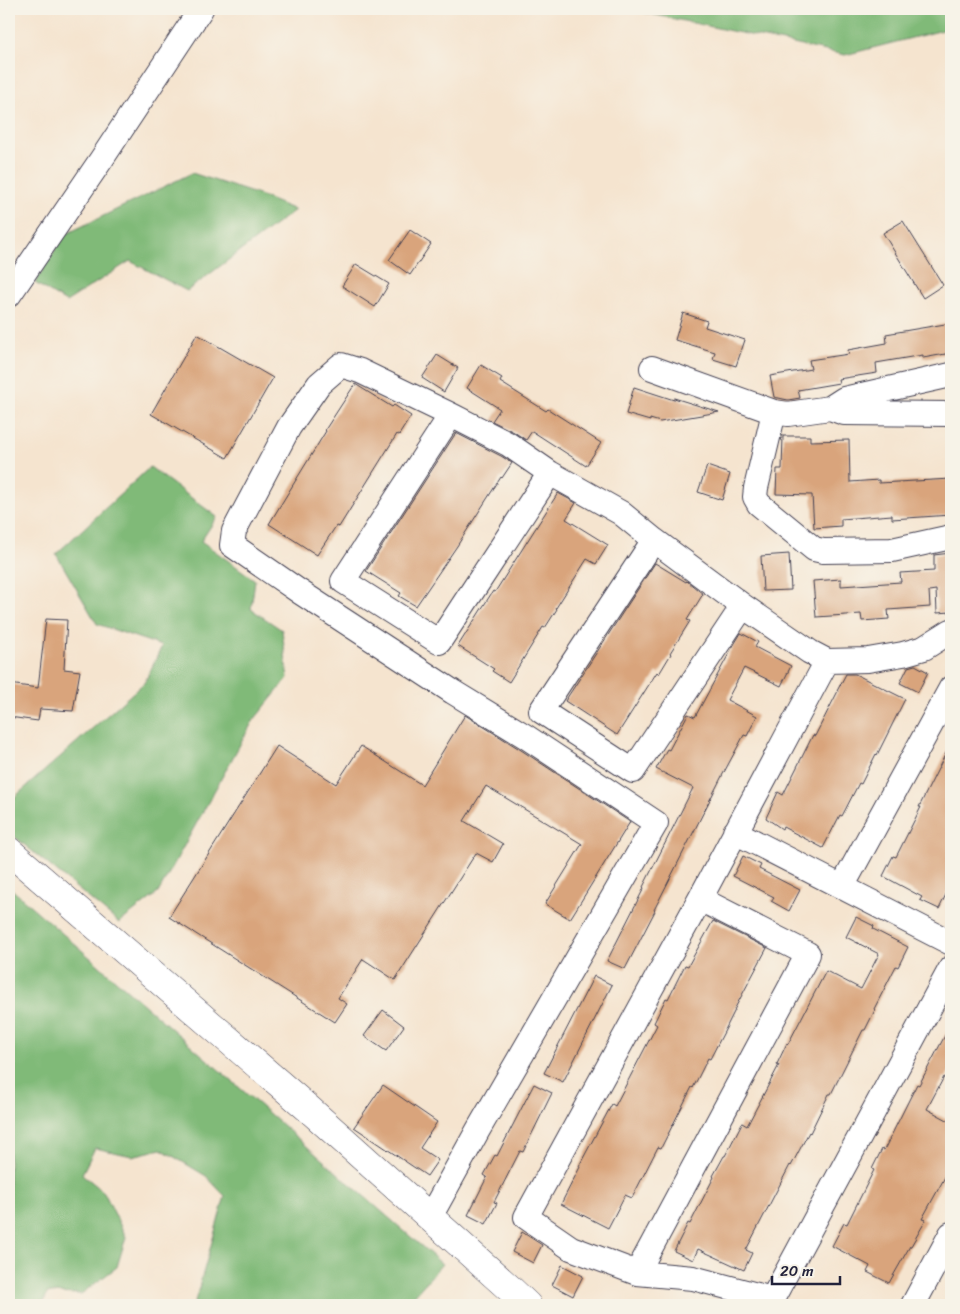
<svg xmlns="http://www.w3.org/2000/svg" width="960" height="1314" font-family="Sriracha,sans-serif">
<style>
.forest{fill:#80ba78;stroke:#516e5a}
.building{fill:#d9a47b}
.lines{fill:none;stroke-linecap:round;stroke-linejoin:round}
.minor-casing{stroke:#423f51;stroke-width:26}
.tertiary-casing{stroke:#423f51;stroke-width:29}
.minor{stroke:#fff;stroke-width:24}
.tertiary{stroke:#fff;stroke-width:28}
</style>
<rect width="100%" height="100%" fill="#f7f3e8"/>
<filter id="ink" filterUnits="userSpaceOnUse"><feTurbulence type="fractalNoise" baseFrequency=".02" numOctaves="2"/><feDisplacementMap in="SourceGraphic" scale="10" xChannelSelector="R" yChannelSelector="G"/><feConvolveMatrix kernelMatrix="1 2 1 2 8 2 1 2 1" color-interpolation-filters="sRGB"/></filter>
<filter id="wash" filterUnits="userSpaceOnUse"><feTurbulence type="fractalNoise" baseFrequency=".0096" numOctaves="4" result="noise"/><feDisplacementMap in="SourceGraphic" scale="20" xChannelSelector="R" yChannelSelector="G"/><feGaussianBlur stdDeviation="1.12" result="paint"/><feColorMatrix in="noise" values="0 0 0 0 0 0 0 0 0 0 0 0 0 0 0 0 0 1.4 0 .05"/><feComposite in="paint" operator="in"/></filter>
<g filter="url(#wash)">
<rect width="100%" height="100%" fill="#f5e4cf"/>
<path class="forest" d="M 627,9 L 951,9 L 951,28 L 845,55 Z
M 192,173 L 256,194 L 295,210 L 187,291 L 130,261 L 66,302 L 35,283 L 64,235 Z
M 150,467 L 217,517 L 201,541 L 255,580 L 251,609 L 282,630 L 288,678 L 253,721 L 158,893 L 119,923 L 9,832 L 9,802 L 145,682 L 162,646 L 97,624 L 56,554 Z
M 9,887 L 442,1264 L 406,1305 L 194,1305 L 225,1196 L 206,1176 L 161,1149 L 132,1156 L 95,1148 L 82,1174 L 104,1192 L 126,1237 L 117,1267 L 81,1294 L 47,1293 L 43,1305 L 9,1305 Z"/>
<g id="blocks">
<path class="building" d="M 903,221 L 943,285 L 923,298 L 883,233 Z
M 410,230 L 431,244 L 410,275 L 389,260 Z
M 356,264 L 389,284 L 375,307 L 342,286 Z
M 683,313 L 707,321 L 705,327 L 745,340 L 736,366 L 713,359 L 715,352 L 675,340 Z
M 951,323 L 951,353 L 923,358 L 923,355 L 876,363 L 877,373 L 838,379 L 839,383 L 798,390 L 800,398 L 788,400 L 774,397 L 770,376 L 811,369 L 809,360 L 849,354 L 848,350 L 887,343 L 886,334 Z
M 197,334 L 273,378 L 227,458 L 151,414 Z
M 437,355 L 458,368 L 444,392 L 422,378 Z
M 481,365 L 502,378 L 500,382 L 546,411 L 548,409 L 601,443 L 586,466 L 532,431 L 526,440 L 514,432 L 492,421 L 500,409 L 467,388 Z
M 355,384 L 392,407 L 394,405 L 411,416 L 399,435 L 397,434 L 339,527 L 336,526 L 317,555 L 269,524 L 326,431 L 325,430 Z
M 634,387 L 674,400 L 674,398 L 719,412 L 660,422 L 650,419 L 650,421 L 626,414 Z
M 456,433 L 501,456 L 512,463 L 502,478 L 501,477 L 457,546 L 416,606 L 399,596 L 401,593 L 366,571 Z
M 783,436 L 810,436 L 810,441 L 849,440 L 850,482 L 879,480 L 879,483 L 951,479 L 951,515 L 892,519 L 892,515 L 841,519 L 841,526 L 814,528 L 812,495 L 776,494 L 777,469 L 782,469 Z
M 707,466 L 730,474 L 722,500 L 698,492 Z
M 558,493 L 576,503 L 566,519 L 608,545 L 596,564 L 587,559 L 556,608 L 557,609 L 545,628 L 543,627 L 509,682 L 492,671 L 494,669 L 458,646 L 493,591 L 495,592 Z
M 951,553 L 951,612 L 937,613 L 936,590 L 929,591 L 930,607 L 888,610 L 889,619 L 862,621 L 861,614 L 816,617 L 813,581 L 841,579 L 841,586 L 901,582 L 900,573 L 934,571 L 934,555 Z
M 789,554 L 791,590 L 763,591 L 761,556 Z
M 655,563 L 686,582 L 687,581 L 703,594 L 687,620 L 690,621 L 670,653 L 671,654 L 659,674 L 657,672 L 617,735 L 565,701 Z
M 46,619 L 67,620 L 64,669 L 80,671 L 73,711 L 40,709 L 38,721 L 9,717 L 9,684 L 38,688 Z
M 741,633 L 758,642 L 755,647 L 791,666 L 781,686 L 744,668 L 727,700 L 757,716 L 747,736 L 744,735 L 722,776 L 654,910 L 655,911 L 625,969 L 607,961 L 644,888 L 643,887 L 693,788 L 656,769 L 667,749 L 669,750 L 688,714 L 695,717 L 732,648 Z
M 915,665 L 928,672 L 918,692 L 900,683 L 908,667 Z
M 846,674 L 855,674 L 905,699 L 877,755 L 876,754 L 861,784 L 859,783 L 842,816 L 840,815 L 823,848 L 783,827 L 782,829 L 766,818 L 778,792 L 783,795 L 813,735 L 815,736 L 838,691 L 837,691 Z
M 465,715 L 518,748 L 630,822 L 570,919 L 545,904 L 582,844 L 486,786 L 464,821 L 503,844 L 493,862 L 476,853 L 395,980 L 363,959 L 338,998 L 347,1004 L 335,1022 L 169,917 L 277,746 L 336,784 L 361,746 L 422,785 Z
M 951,743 L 951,884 L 939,909 L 920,900 L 922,897 L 883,876 L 893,856 L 896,857 L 921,807 L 919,807 Z
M 743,856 L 761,865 L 759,869 L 800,890 L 789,911 L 771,901 L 774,897 L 733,876 Z
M 856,917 L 874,926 L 873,929 L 908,947 L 898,967 L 896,966 L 874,1009 L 875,1010 L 865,1030 L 863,1030 L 831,1094 L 829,1094 L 810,1133 L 809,1132 L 791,1166 L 790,1165 L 746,1250 L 752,1253 L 744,1270 L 698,1249 L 693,1260 L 674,1251 L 688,1223 L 690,1224 L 714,1177 L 713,1176 L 724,1156 L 725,1156 L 742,1123 L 747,1126 L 779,1065 L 777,1064 L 787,1043 L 788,1044 L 826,971 L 861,989 L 879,954 L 846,937 Z
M 713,921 L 767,948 L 734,1010 L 735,1010 L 725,1030 L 710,1059 L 708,1058 L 693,1088 L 692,1087 L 661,1148 L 658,1147 L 632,1198 L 625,1195 L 608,1228 L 561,1204 L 580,1167 L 579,1166 L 612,1104 L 615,1106 L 657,1025 L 654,1023 L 666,998 L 668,999 L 685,965 L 688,966 Z
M 594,976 L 612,985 L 563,1082 L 544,1073 Z
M 383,1010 L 404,1026 L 386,1051 L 364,1036 Z
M 951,1024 L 951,1068 L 946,1078 L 944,1077 L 927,1109 L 951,1122 L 951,1166 L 922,1219 L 926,1220 L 911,1246 L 910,1246 L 889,1283 L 867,1272 L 870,1266 L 832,1246 L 844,1223 L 847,1224 L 874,1170 L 872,1169 L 882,1149 L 884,1150 L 917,1084 L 919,1085 Z
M 534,1084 L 552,1093 L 523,1152 L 520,1151 L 494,1202 L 497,1203 L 486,1224 L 468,1215 L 487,1177 L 484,1175 L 495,1155 L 497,1156 Z
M 383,1085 L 437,1122 L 420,1148 L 438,1160 L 427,1176 L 354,1127 Z
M 522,1232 L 542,1245 L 533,1263 L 512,1252 Z
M 562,1265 L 583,1276 L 573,1296 L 552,1285 Z"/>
</g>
</g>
<g filter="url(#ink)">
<use href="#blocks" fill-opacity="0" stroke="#423f51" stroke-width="1"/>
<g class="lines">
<defs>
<path id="minor" d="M 9,295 L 101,160 L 201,9
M 652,368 L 774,412 L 788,414 L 830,408
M 951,375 L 844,399 L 830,408 L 844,413 L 951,414
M 774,412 L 756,488 L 755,497 L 759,504 L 814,549 L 823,551 L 892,550 L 951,537
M 451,415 L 343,581 L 439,642 L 550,473
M 654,540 L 541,711 L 633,771 L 743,606
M 735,832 L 951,943
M 842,887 L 951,688
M 430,1217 L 478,1130 L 656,823 L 525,736 L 453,692 L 300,592 L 232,545 L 234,531 L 289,427 L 319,384 L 341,365 L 360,371 L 451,415 L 508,444 L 550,473 L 621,513 L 654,540 L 743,606 L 810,652 L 827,661 L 868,660 L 903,654 L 924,648 L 951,631
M 637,1273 L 808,954 L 700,899
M 772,1299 L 693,1278 L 637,1273 L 571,1248 L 526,1217 L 700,899 L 827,661
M 769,1305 L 951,968
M 913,1305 L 951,1234"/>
<path id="tertiary" d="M 9,851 L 310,1110 L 509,1288 L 527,1305"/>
</defs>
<use href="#minor" class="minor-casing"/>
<use href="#tertiary" class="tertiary-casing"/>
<use href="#minor" class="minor"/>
<use href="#tertiary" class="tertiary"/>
</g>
</g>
<rect width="960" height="1314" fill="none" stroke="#f7f3e8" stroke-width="30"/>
<path d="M772 1276v8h68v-8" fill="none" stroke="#22223b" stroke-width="2.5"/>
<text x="780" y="1276" font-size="15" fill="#22223b" stroke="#f7f3e8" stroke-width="4" paint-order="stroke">20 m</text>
</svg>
